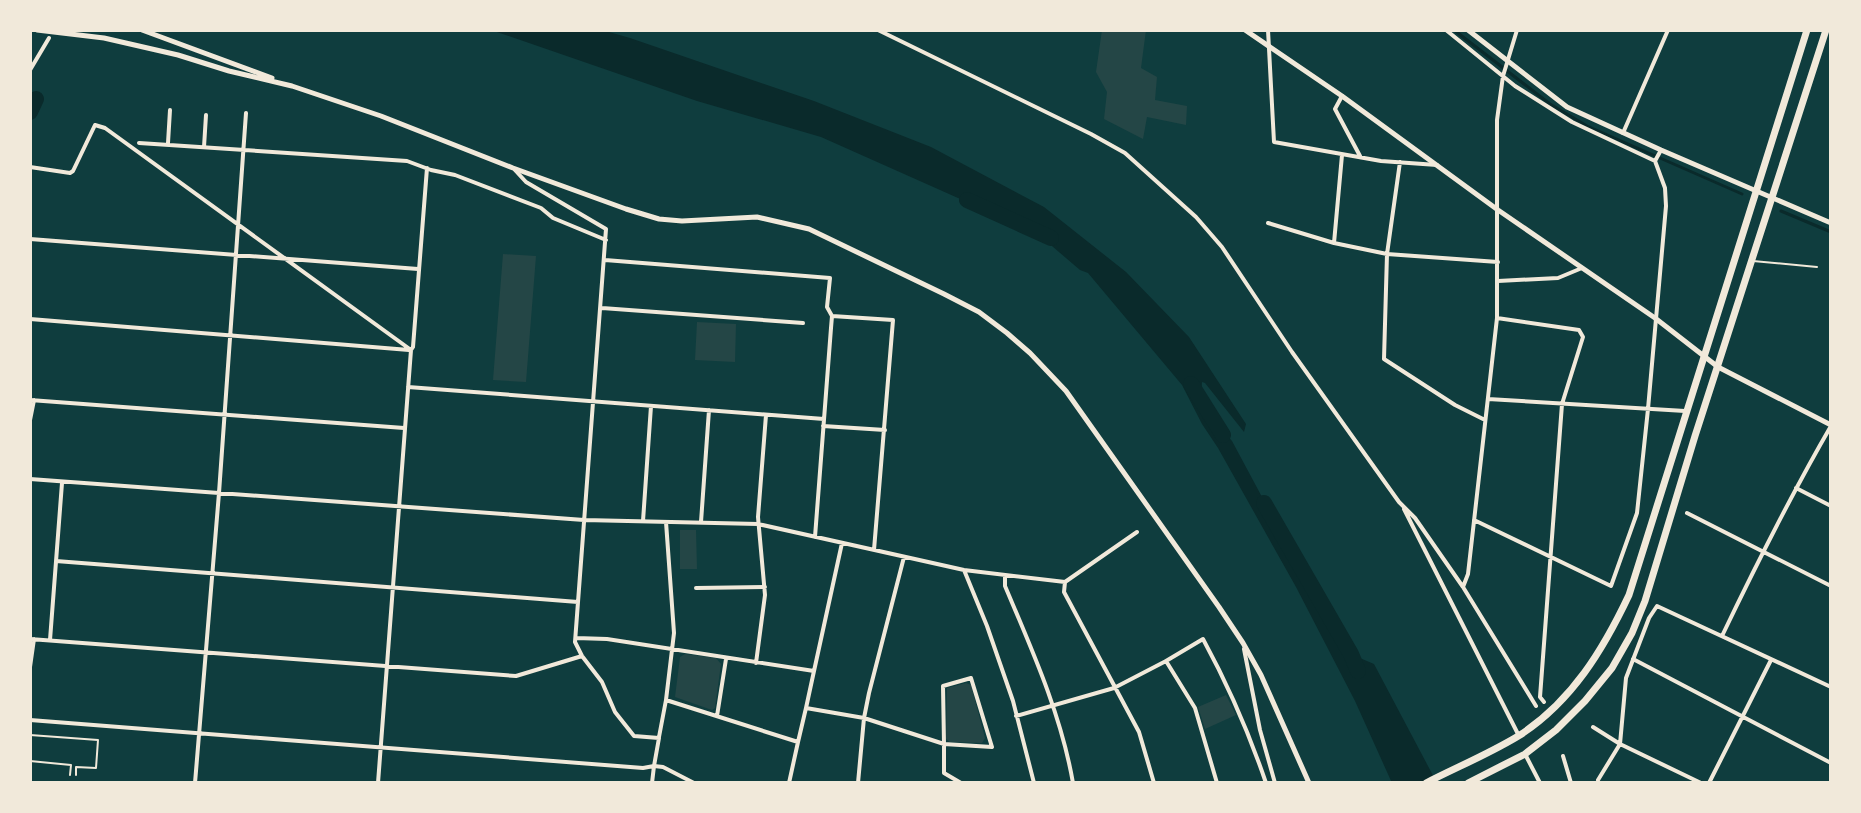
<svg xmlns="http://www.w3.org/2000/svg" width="1861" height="813" font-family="Inter,sans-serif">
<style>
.green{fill:#244646}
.water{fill:#0a2a2b}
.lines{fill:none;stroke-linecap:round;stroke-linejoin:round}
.stream{stroke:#0a2a2b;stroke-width:3}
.river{stroke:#0a2a2b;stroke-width:16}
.service{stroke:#f1e9da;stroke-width:2}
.minor{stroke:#f1e9da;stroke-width:4}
.tertiary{stroke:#f1e9da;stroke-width:5}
.trunk{stroke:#f1e9da;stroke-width:7}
</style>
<rect width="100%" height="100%" fill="#0f3d3e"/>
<path class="green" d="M 1102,30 L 1146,30 L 1141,68 L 1157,77 L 1155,100 L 1187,106 L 1186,125 L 1147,117 L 1143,139 L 1104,119 L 1107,92 L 1096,72 Z
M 503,254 L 536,256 L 526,382 L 493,380 Z
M 697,322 L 736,324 L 735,362 L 695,360 Z
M 680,530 L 696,530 L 697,569 L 680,569 Z
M 685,654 L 716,658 L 721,664 L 715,708 L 712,710 L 675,697 L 680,657 Z
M 966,683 L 971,685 L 985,738 L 982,743 L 950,742 L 946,739 L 947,688 Z
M 1226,695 L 1236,715 L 1205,729 L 1198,707 Z"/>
<path class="water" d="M 491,30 L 602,30 L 630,38 L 814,101 L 931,147 L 1044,207 L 1126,272 L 1189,337 L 1246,424 L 1244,432 L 1205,383 L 1202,382 L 1201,401 L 1211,417 L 1232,441 L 1314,594 L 1337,627 L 1348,653 L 1374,664 L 1437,783 L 1392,783 L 1355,701 L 1296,587 L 1218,448 L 1202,424 L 1182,385 L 1088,273 L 1080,270 L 1025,223 L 958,198 L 821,137 L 697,101 Z"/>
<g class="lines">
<path class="stream" d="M 1454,30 L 1550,104 L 1587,126 L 1742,194
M 1781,211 L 1831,232"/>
<path class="river" d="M 30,112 L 36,99
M 967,200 L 1051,238
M 1191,384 L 1223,435
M 1264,503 L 1351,654 L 1358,671"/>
<path class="service" d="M 1753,261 L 1817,267
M 30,735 L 98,740 L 96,768 L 76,767 L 76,775
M 30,761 L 71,765 L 70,775"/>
<path class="minor" d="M 878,30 L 1091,134 L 1125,153 L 1196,217 L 1222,247 L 1292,352 L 1399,502 L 1415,518 L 1463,587 L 1536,706
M 1268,30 L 1274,142 L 1381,161 L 1437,165
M 1446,30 L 1515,86 L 1572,122 L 1655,161
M 30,70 L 49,38
M 1342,96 L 1335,109 L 1360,156
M 1623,133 L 1668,30
M 139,143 L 407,161 L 431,170 L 455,175 L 541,208 L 553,218 L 606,240
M 168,143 L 170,110
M 204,147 L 206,115
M 1400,162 L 1387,254 L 1384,359 L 1455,405 L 1483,419
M 30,167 L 70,173 L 73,171 L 95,125 L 105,128 L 411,350
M 515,170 L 526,182 L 606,229 L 575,642 L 582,656 L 602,682 L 615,712 L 634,736 L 659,738 L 654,766 L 663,767 L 694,783
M 1268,223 L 1334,243 L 1387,254 L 1498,262
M 30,239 L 418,269
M 1334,243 L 1342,155
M 605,260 L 830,278 L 827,307 L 832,316 L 831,328 L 815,537
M 1498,281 L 1558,278 L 1582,268
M 602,308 L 803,323
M 832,316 L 893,320 L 874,550
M 1497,318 L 1579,330 L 1583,337 L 1562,404 L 1540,697 L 1544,702
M 30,319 L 409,350
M 408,387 L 824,419
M 1488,399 L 1685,411
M 30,400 L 404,428
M 30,420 L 34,400
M 823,426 L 885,430
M 30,479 L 584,520 L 758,524 L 964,570 L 1065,582 L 1137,532
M 1796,488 L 1831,506
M 1404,509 L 1519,736
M 1687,513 L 1831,586
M 1474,520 L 1611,586 L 1637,513 L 1648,409 L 1666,206 L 1665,188 L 1655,161 L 1661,150
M 643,521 L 651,406
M 666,522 L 674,633 L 666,700 L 798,742 L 789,783
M 701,522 L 709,410
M 56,561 L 578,602
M 964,570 L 987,626 L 1013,701 L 1034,783
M 1005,575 L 1005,586 C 1032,650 1061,714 1073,783
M 1065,582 L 1064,592 L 1139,732 L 1154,783
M 1463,587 L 1468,574 L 1497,318 L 1497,120 L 1503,76 L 1517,30
M 696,588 L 765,587
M 1722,636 C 1756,565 1791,495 1831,426
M 576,638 L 607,639 L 814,671 L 806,708 L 864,718 L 944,744 L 944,773 L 961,783
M 30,639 L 516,676 L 582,656
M 50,640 L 62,483
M 1244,649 L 1260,730 L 1275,783
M 1633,659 L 1831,763
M 1166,661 L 1195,708 L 1217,783
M 756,663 L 765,595 L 758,517 L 766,415
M 30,667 L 34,639
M 814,671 L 842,543
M 971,678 L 992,747 L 944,744 L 943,686 Z
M 717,716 L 726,659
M 1016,716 L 1114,688 L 1166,661 L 1203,639 C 1228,685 1249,733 1266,783
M 30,720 L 643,768 L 654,766 L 652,783
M 1593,727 L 1620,744 L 1701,783
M 659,737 L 666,700
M 798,742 L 806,708
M 1525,754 L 1540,783
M 1563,756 L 1571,783
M 1598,780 L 1620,744 L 1626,678 L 1649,618 L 1657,606 L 1831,687
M 195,783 L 219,493 L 246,113
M 378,783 L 411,350 L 413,347 L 427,168
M 858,783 L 864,718 L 869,693 L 904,557
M 1709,783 L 1771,660"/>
<path class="tertiary" d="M 37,30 L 104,38 L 178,55 L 229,71 L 292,86 L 381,116 L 513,168 L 626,209 L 659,219 L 682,221 L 757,217 L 809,229 L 944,294 L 979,312 L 1007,333 L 1030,353 L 1066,391 L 1219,607 L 1243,643 L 1261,675 L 1309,783
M 142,30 L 272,78
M 1245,30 L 1342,96 L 1498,210 L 1655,318 L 1718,367 L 1831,425
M 1468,30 L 1567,107 L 1661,150 L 1831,223"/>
<path class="trunk" d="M 1426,783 C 1457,767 1491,753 1520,735 C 1572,701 1603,650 1629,595 L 1807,30
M 1468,783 L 1525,754 L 1556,730 L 1585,701 L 1612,668 L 1632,633 L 1645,601 L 1695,436 L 1826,30"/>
</g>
<rect width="1861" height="813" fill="none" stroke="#f1e9da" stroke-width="64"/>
</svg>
